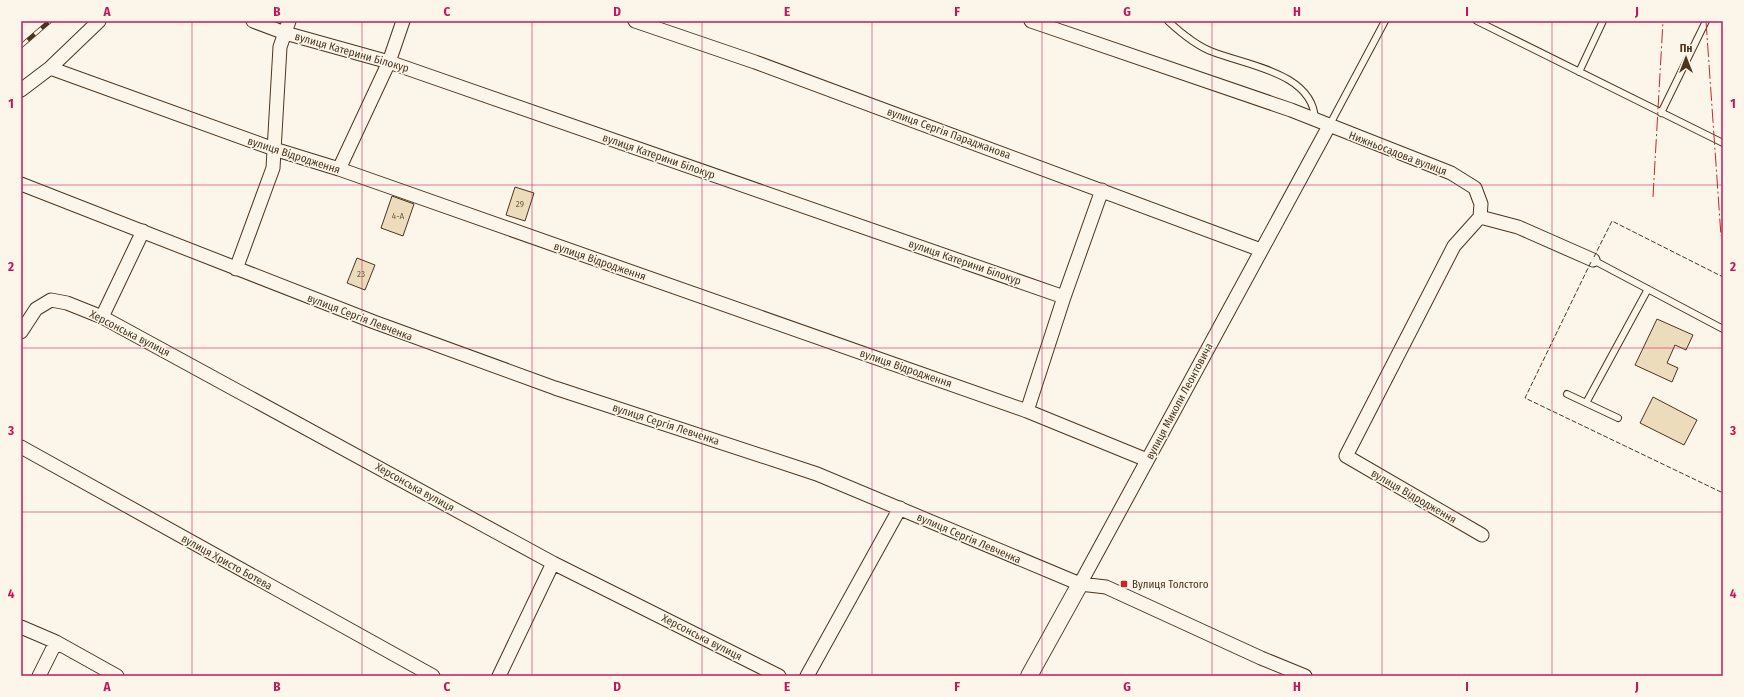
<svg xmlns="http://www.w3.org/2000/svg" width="1744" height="697" font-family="'Fira Sans Condensed',sans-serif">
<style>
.building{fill:#ecdcbc;stroke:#4a3520}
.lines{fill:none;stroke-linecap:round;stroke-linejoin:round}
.service-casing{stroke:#4a3520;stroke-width:8}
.minor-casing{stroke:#4a3520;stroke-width:15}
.tertiary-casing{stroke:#4a3520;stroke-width:18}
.service{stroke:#fbf6e9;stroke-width:6}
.minor{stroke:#fbf6e9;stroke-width:13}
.tertiary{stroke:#fbf6e9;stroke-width:16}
.rail-casing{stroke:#4a3520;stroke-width:4.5}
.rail{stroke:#fbf6e9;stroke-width:3;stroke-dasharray:9;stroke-linecap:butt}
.fence{stroke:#4a3520;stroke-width:1;stroke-dasharray:5 2;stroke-linecap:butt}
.power{stroke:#c62828;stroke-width:1;stroke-dasharray:14 3 2 3;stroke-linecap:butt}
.grid{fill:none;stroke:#c2185b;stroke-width:1;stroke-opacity:0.55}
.poi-dot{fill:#c62828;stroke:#fbf6e9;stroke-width:1.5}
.labels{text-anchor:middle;stroke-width:3;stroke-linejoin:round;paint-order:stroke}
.number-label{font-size:9px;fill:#725f47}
.street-label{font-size:11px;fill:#4a3520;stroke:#fbf6e9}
.poi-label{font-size:11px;fill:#4a3520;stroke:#fbf6e9;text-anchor:start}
.neatline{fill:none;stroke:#c2185b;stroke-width:1.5}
.grid-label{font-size:13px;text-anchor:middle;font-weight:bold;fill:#c2185b}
</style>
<rect width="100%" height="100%" fill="#fbf6e9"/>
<path class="building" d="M 515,187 L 534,193 L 525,221 L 506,215 Z
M 392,196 L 414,204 L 403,236 L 381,228 Z
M 357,258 L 375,265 L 365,290 L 347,283 Z
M 1657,319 L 1693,335 L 1686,350 L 1675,345 L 1667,363 L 1678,368 L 1672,382 L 1635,365 Z
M 1653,397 L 1697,420 L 1684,445 L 1640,423 Z"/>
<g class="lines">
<defs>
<path id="service" d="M 1168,21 C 1181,33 1196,46 1213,52 C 1246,65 1314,73 1315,120
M 1477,21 L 1723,143
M 1579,72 L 1603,21
M 1661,113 L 1706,21
M 1329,126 L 1385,21
M 1593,260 L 1723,329
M 1567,394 L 1618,418
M 1586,403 L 1648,289"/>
<path id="minor" d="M 253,21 L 285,33 L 389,62 L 1064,297
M 635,21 L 755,62 L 1261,250
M 1031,21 L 1291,110 L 1451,173 L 1475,188 L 1481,204 L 1480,217 L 1454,246 L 1346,456 L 1482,535
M 50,68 L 274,149 L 339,169 L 1027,411 L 1147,460
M 21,90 L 50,68 L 99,21
M 339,169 L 389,62 L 403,21
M 21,184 L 374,322 L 555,388 L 817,474 L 1080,584 L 1106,587 L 1261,658 L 1305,676
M 1480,217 L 1518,227 L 1593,260
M 236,269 L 273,168 L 280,47 L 289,21
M 102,317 L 143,231
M 21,332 L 36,309 L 51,300 L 67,303 L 102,317 L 553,563 L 779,676
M 1027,411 L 1064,297 L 1102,190
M 21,447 L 433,676
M 1080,584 L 1329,126
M 21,627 L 56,642 L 117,676
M 39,676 L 56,642
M 499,676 L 553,563
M 807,676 L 900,508"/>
<path id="tertiary" d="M 1029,676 L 1080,584"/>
</defs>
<use href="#service" class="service-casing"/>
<use href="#minor" class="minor-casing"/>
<use href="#tertiary" class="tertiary-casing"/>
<use href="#service" class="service"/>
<use href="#minor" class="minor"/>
<use href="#tertiary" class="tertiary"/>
<defs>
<path id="rail" d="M 21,46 L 50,21"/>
</defs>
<use href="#rail" class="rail-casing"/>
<use href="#rail" class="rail"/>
<path class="fence" d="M 1594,257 L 1612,221 L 1723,277
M 1591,262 L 1525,398 L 1723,493"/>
<path class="power" d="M 1706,21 L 1721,236
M 1653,197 L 1663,21"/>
</g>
<path class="grid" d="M 192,21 L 192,676M 362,21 L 362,676M 532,21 L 532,676M 702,21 L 702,676M 872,21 L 872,676M 1042,21 L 1042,676M 1212,21 L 1212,676M 1382,21 L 1382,676M 1552,21 L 1552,676M 21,185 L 1723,185M 21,348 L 1723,348M 21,512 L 1723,512"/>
<rect class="poi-dot" x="1120" y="580" width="8" height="8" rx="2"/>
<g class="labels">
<g class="number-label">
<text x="520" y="207">29</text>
<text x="398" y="219">4-А</text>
<text x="361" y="277">23</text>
</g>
<g class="street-label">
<text transform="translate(352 52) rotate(16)" y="4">вулиця Катерини Білокур</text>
<text transform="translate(949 133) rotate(20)" y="4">вулиця Сергія Параджанова</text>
<text transform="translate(1398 153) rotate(21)" y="4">Нижньосадова вулиця</text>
<text transform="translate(294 155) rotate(18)" y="4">вулиця Відродження</text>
<text transform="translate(659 156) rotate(19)" y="4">вулиця Катерини Білокур</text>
<text transform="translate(600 261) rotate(19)" y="4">вулиця Відродження</text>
<text transform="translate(965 262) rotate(19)" y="4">вулиця Катерини Білокур</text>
<text transform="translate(360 317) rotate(21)" y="4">вулиця Сергія Левченка</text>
<text transform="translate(130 333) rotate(27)" y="4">Херсонська вулиця</text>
<text transform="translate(906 368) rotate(19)" y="4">вулиця Відродження</text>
<text transform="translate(1179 401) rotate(-62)" y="4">вулиця Миколи Леонтовича</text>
<text transform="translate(666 424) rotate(18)" y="4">вулиця Сергія Левченка</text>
<text transform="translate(415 487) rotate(29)" y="4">Херсонська вулиця</text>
<text transform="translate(1414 496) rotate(30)" y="4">вулиця Відродження</text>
<text transform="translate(969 538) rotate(23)" y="4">вулиця Сергія Левченка</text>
<text transform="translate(227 562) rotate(29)" y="4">вулиця Христо Ботева</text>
<text transform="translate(702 637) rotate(27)" y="4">Херсонська вулиця</text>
</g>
<g class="poi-label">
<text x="1132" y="588">Вулиця Толстого</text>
</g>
</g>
<rect width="1744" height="697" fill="none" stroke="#fbf6e9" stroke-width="44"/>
<g transform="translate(1686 58)" stroke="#fbf6e9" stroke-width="3" paint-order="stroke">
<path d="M0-3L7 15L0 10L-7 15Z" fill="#4a3520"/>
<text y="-6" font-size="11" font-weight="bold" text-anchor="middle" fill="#4a3520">Пн</text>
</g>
<rect x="22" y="22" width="1700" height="653" class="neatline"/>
<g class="grid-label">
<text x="107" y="16">A</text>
<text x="277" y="16">B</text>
<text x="447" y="16">C</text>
<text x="617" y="16">D</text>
<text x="787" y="16">E</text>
<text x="957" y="16">F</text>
<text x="1127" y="16">G</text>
<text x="1297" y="16">H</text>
<text x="1467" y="16">I</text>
<text x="1637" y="16">J</text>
<text x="11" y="108">1</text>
<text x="1733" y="108">1</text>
<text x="11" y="271">2</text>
<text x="1733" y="271">2</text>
<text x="11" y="435">3</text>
<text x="1733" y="435">3</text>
<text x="11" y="598">4</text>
<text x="1733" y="598">4</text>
<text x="107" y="691">A</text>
<text x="277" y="691">B</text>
<text x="447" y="691">C</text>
<text x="617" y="691">D</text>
<text x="787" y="691">E</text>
<text x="957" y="691">F</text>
<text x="1127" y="691">G</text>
<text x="1297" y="691">H</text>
<text x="1467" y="691">I</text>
<text x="1637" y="691">J</text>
</g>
</svg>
